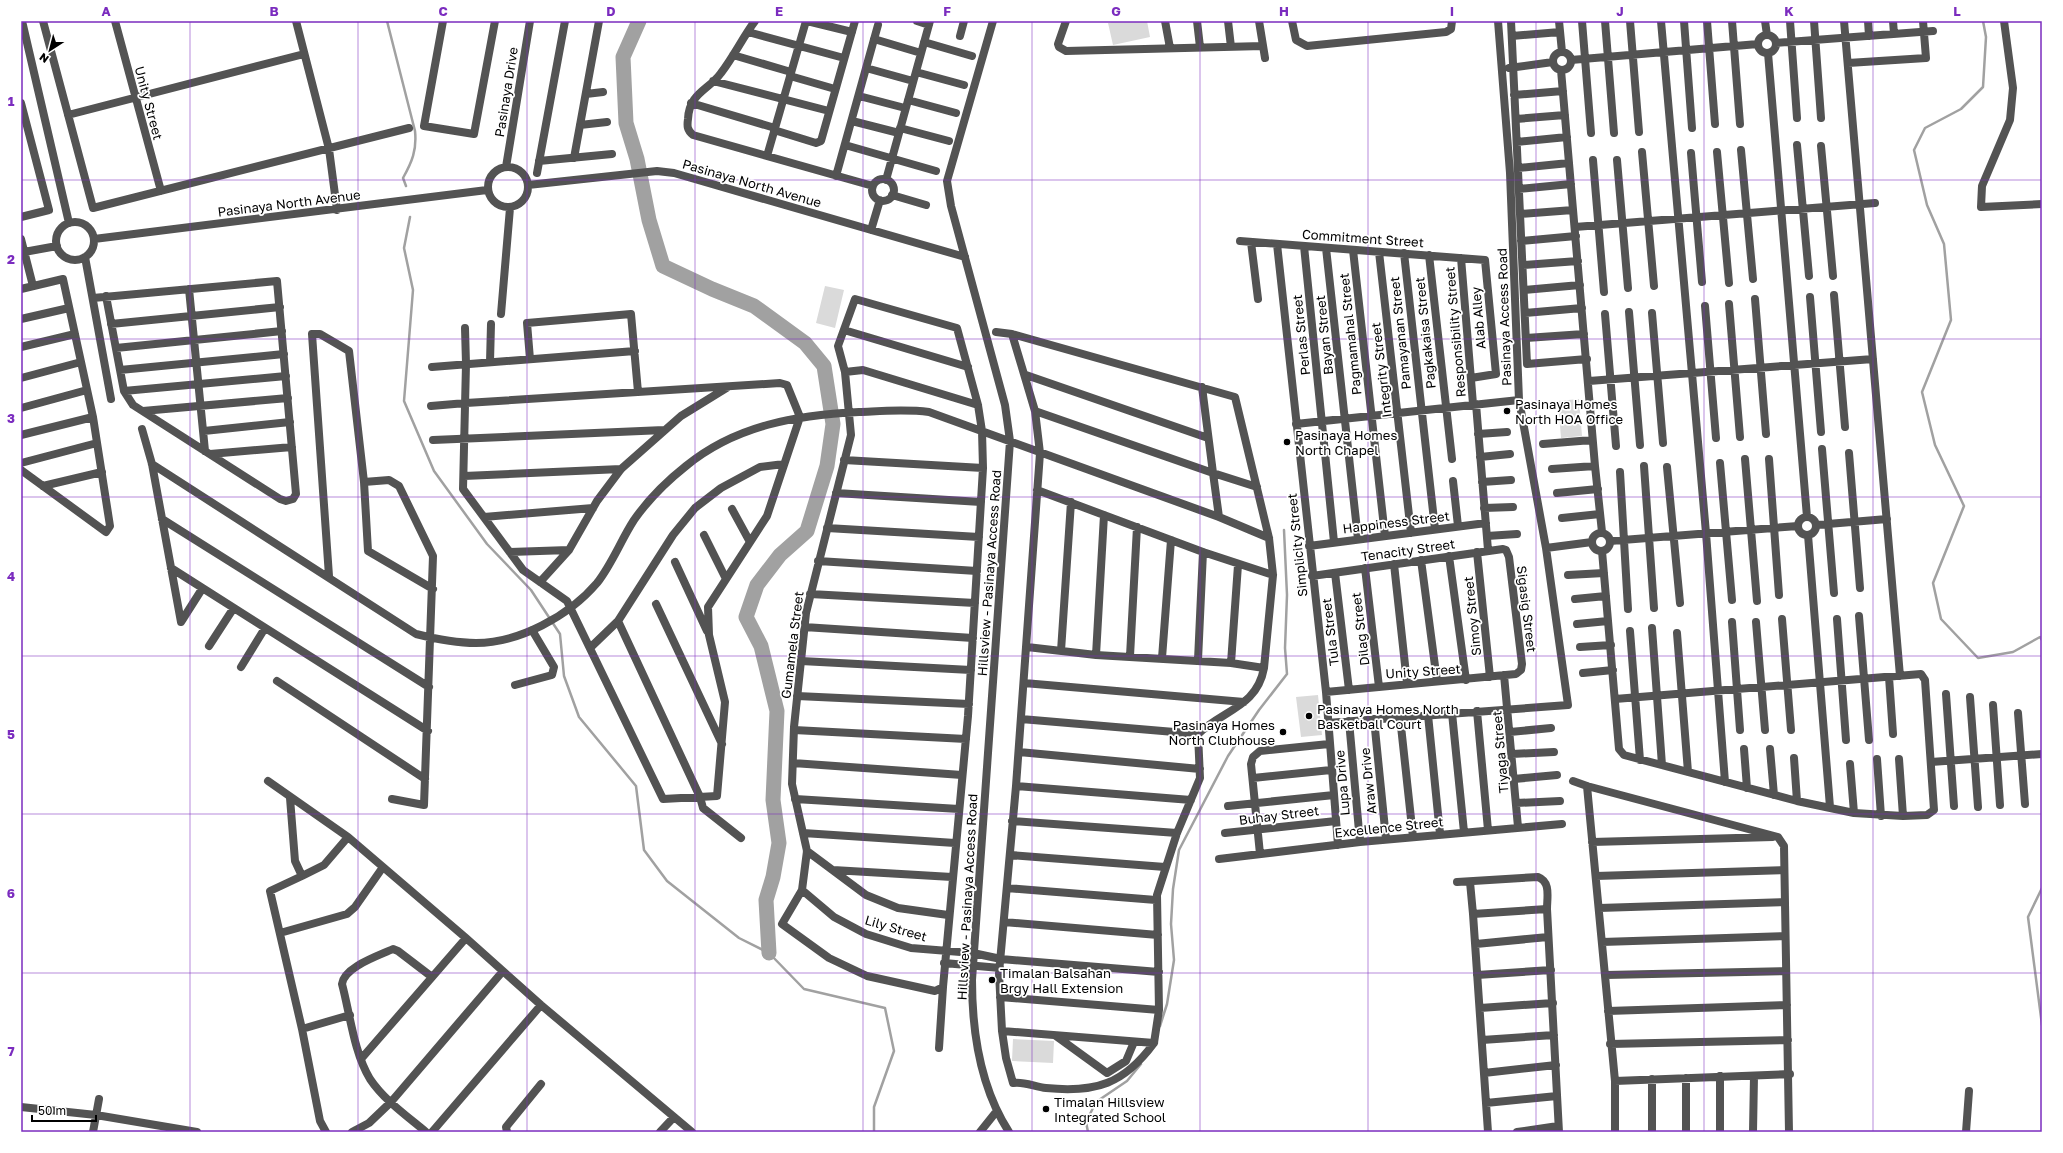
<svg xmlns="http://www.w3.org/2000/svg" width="2063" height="1153" font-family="'Golos Text',sans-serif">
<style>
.green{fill:#dadada}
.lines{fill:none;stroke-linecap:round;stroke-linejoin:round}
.stream{stroke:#a1a1a1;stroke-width:2.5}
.river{stroke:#a1a1a1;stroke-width:15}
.minor{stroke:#535353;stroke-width:8}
.grid{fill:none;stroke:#7b2cbf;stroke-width:1;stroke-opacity:0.55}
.poi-dot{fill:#000;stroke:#fff;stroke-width:1.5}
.labels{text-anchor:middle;stroke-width:3.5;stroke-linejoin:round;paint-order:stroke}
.street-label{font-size:13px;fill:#000;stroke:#fff}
.poi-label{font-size:13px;fill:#000;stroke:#fff;text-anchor:start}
.neatline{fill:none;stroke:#7b2cbf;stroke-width:1.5}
.grid-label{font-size:13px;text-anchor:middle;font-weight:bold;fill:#7b2cbf}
</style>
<rect width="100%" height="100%" fill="#fff"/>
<path class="green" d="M 1116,21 L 1147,21 L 1150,37 L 1113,45 L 1108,23 Z
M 825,286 L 844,290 L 835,328 L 816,323 Z
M 1579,399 L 1582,436 L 1561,438 L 1558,401 Z
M 1318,695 L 1322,735 L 1301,737 L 1296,697 Z
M 1013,1039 L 1054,1041 L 1053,1063 L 1012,1061 Z"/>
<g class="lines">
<path class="stream" d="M 387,21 L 415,131 C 417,150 412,162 403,178 L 406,186
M 1983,21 L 1986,37 L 1983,87 L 1961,109 L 1925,128 L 1914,150 L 1927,205 L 1944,244 L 1951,320 L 1922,392 L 1935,445 L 1964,506 L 1933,583 L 1941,619 L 1978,658 L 2013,652 L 2040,637 L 2042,640
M 410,217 L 404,248 L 413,290 L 404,401 L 434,471 L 487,544 L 531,590 L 560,634 L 564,676 L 579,717 L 636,786 L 644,850 L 667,881 L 739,938 L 769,953 L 804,989 L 885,1008 L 894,1051 L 874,1107 L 874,1132
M 2042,888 L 2028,917 L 2042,1025
M 1160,1026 L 1167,1004 L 1174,960 L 1171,924 L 1173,889 L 1179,850 L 1228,756 L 1259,710 L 1287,674 L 1285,648 L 1287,595 L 1284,530
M 1088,1132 L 1086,1122 L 1096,1102 L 1127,1081 L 1141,1064"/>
<path class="river" d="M 639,21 L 623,57 L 626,123 L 637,159 L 649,220 L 663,266 L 712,289 L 754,306 L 805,343 L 824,366 L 833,424 L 827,466 L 807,531 L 780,555 L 757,585 L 746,617 L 761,646 L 777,711 L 773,800 L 779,843 L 773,877 L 766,900 L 769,953"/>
<path class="minor" d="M 22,21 L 69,223
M 43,21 L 93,208 L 409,128
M 115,21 L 161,191
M 296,21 L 329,149 L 337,210
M 443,21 L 424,126 L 474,134 L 495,21
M 755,21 C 743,37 734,56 721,73 C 709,90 689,93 688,119 C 687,126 687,130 693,135 L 873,186
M 807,21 L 852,32
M 917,21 L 929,25
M 993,21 L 947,181 L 951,206 L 1005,405 L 1010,441 L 972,980 C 972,1033 980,1087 1009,1132
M 1066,21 L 1058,44 L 1059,47 L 1066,51 L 1263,46
M 1165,21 L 1170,48
M 1197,21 L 1200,47
M 1228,21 L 1231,47
M 1259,21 L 1265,58
M 1292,21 L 1296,40 L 1307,46 L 1446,32 L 1451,29 L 1452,21
M 1511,21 L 1527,364 L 1587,359
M 1559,21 L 1562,52
M 1582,21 L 1591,133
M 1605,21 L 1614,133
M 1630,21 L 1639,132
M 1661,21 L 1706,533 L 1725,782
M 1684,21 L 1692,128
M 1707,21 L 1715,124
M 1732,21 L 1740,124
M 1765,21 L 1767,35
M 1790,21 L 1797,118
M 1814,21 L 1821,118
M 1844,21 L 1900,676
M 1868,21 L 1869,36
M 1893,21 L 1894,34
M 2004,21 L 2013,88 L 2010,120 L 1982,186 L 1981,207 L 2042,204
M 748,32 L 844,58
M1758 44a9 9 0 1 1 18 0a9 9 0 1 1-18 0Z
M 960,36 L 964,21
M 1512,36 L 1560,32
M 874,39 L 921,53
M 924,42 L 972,56
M 1776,43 L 1933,31
M1553 61a9 9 0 1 1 18 0a9 9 0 1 1-18 0Z
M 1768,53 L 1807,517
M 733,55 L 791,72
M 1571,60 L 1758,44
M 1848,63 L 1926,58 L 1923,21
M 866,68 L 913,81
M 1509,68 L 1553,62
M 1561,70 L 1595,466 L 1602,532
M 916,72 L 964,85
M 790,76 L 835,89
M 713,81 L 829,111
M 586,94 L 603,92
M 1514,95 L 1563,91
M 859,96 L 905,108
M 908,100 L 956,113
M 21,103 L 49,210 L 21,217
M 691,103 L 775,128
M 68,115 L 304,54
M 1516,119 L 1565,115
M 852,121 L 899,133
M 580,125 L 607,122
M 900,128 L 949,141
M 774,130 L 816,143 L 821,141 L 855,21
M 1517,142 L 1567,137
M 845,145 L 936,171
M 1797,145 L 1809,276
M 1821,146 L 1833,276
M 1741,150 L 1753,279
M 1642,152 L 1654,286
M 1717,152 L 1729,283
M 1691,153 L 1702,282
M 767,156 L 806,21
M 574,158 L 599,21
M 1593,160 L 1604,292
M 1617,160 L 1628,288
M 539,161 L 612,154
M488 187a20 20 0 1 1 40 0a20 20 0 1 1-40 0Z
M 506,167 L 530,21
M 1518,168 L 1569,163
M 537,173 L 565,21
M 836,176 L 878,25
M872 190a11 11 0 1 1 22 0a11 11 0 1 1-22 0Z
M 886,180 L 930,21
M 528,185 L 657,171 L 674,173 L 965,257
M 1519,189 L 1571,184
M 892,195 L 926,205
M 1520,214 L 1573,210
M56 241a19 19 0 1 1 38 0a19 19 0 1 1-38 0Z
M 1575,227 L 1875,203
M 871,230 L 880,200
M 21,239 L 33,286
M 94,239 L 487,190
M 1240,241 L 1485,260 L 1496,374 L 1471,378
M 1521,241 L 1576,236
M 1251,242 L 1258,299
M 1277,244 L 1326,692 L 1338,845
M 1304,246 L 1334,542
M 1326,248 L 1358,539
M 1353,250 L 1385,536
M 24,252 L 57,246
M 1379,252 L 1411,533
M 1404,253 L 1435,529
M 1429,255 L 1452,459
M 85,257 L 111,399
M 1461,258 L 1473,404
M 1523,265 L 1578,261
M 21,289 L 63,279 L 93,417 L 110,526 L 106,532 L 21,470
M 189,289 L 205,451
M 1524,290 L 1580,285
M 1834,295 L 1845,427
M 1810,297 L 1821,432
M 93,298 L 277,281 L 296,494 L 293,499 L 286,501 L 280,499 L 133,405 L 124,391 L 106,296
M 855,299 L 957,328 L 978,405 L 982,431 L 983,468 L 968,716 L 943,987 L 935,991 L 867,976 L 829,958 L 782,924 L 802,890 L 807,851 L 792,784 L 794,727 L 806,613 L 851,435 L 845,372 L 838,346 Z
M 1755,299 L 1766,434
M 1729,304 L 1740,437
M 1705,306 L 1716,438
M 1629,312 L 1640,445
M 1525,313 L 1582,308
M 1652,313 L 1663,443
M 501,314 L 510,208
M 1605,314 L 1616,446
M 21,319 L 69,308
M 111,324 L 280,307
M 844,330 L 968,367
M 996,332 L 1012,334 L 1235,397 L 1269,538 L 1273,575 L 1264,668 L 1231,663 L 1096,655 L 1027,647
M 1012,334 L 1035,411 L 1040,453 L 1016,786 L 999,973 L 1002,1031 L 1006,1058 L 1013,1083 C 1024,1081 1035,1087 1046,1088 C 1096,1093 1124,1084 1154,1043
M 1526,338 L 1584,334
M 21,347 L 75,334
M 116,348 L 282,331
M 530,359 L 527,323 L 631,314 L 638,392
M 490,362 L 491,324
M 432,367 L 635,351
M 120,370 L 284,354
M 845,372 L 863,370 L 978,405
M 1026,375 L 1208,438
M 21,378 L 81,362
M 1589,381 L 1873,359
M 1202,387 L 1213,473 L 1257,487
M 124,391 L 286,376
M 1476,404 L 1488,550
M 431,406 L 466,403 L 780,383 L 787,385 L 800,417 L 767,516 L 708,607 L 709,635 L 725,702 L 717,796 L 663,799 L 567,601 L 523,570 L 463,489 L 466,364 L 465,328
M 21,408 L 87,390
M 143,411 L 288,398
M 1035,411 L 1213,473 L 1219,517
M 1296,424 L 1519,400
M 142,429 L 152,464 L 181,622 L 202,589
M 204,431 L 290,422
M 1478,434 L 1507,432
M 21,435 L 93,417
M 433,440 L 664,430
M 1543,444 L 1592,440
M 1822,449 L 1834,593
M 1849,453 L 1860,588
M 210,454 L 292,447
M 1480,457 L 1510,454
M 1745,459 L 1757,601
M 1769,459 L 1779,595
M 844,460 L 983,468
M 21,463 L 97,443
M 1720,463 L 1732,600
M 152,464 L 416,634 C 436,639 455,643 476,643 C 519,643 569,616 597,583 C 612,564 621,540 634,520 C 648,500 667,481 686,466 C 736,425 797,415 859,412 C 883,411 905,409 929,412 L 1219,517 L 1269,538
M 1644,466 L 1654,608
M 1667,467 L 1680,603
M 1552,469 L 1595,466
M 1620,472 L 1628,609
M 464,476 L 621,469
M 1453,481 L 1458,526
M 364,482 L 389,480 L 399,486 L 433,556 L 424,805 L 392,799
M 1482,482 L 1511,480
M 43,486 L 102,472
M 1037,490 L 1203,552 L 1273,575
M 836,493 L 981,502
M 1557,493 L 1598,489
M 1484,508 L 1513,507
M 732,509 L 750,542
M1798 526a9 9 0 1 1 18 0a9 9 0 1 1-18 0Z
M 484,517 L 593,508
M 1562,518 L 1600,514
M 162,519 L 429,687
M 1816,525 L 1887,519
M 827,528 L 979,537
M1592 542a9 9 0 1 1 18 0a9 9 0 1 1-18 0Z
M 704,535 L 726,579
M 1808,535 L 1830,807
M 1487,536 L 1517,534
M 1610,541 L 1798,526
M 1309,546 L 1486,523
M 1546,548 L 1592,542
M 1602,551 L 1619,749 L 1624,755 L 1797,801 L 1854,813 L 1903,816 L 1927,815 L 1934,810 L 1925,680 L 1921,674 L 1615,699
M 510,552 L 569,550
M 1477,552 L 1490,677
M 1449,556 L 1466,680
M 1421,560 L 1437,681
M 818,561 L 977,571
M 675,562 L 707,631
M 1394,564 L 1407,683
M 171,568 L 428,731
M 1365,568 L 1379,687
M 1335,573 L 1349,690
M 1568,575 L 1604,573
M 329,576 L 312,334 L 320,334 L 349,351 L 364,482 L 368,551 L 433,589
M 1312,576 L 1503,549 L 1506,550 L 1509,557 L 1522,664 L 1521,670 L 1516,674 C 1453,680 1389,686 1326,692
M 540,582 L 569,550 L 597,501 L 621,469 L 681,416 L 728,387
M 810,594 L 975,603
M 1575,599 L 1606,596
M 656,604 L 722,744
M 1859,616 L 1869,740
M 1782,619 L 1791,730
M 1837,619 L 1846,740
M 618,621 L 700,797 L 703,808 L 741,838
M 1732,622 L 1740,730
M 1756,622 L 1765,730
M 1577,624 L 1608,621
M 804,627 L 973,638
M 1652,628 L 1662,765
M 1630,631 L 1640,760
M 1677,633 L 1688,772
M 209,646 L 233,609
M 591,647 L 618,621 L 673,535 L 695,508 L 721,488 L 760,467 L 784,464
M 1580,647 L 1611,645
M 1061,651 L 1071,502
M 1096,655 L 1104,515
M 1130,656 L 1137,527
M 1162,658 L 1171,540
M 1198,660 L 1203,552
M 801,661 L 971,670
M 1231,663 L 1238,565
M 241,667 L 265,628
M 1583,673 L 1613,670
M 1504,675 L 1518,827
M 1889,677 L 1893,734
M 277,681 L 425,779
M 1024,683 L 1244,702
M 515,685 L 552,675 L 554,667 L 532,630
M 1946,694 L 1954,806
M 797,696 L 969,704
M 1970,697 L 1978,807
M 1993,705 L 2000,805
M 1477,711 L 1488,830
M 1452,713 L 1464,832
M 2018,713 L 2025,804
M 1428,715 L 1440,834
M 1400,717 L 1413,837
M 1021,719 L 1198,734
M 1374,719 L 1386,839
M 1349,721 L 1360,842
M 1327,723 L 1568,705 L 1546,548 L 1519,400 L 1510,173 L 1498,21
M 794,730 L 966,739
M 1510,732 L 1551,728
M 1744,749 L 1747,788
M 1770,749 L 1774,795
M 1019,752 L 1200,769
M 1512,754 L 1554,752
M 1794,758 L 1797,801
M 1877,759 L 1881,816
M 1899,759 L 1903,816
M 1931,762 L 2042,754
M 793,763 L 962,775
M 1850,764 L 1854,813
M 1253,778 L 1331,770
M 1514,779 L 1557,775
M 268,781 L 348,837 L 466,938 L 541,1005 L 692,1132
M 1573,781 L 1587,786 L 1778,837 L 1784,846 L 1789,1132
M 1016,786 L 1191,800
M 1587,786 L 1615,1081 L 1615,1132
M 290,798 L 295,861 L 302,876 L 324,865 L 348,837
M 795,799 L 959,809
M 1516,803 L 1560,801
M 1228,806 L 1334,795
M 1012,821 L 1177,833
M 803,833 L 955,843
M 1225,833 L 1336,821
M 1592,842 L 1773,837
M 807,851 L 866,895 L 898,908 L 948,915
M 1260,854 L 1251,764 L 1253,757 L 1260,751 L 1329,744
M 1010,855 L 1165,867
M 1219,859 L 1360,842 L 1562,824
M 833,870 L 952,877
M 302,876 L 270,891 L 302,1029 L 320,1121 L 326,1132
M 1596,876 L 1784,870
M 1457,882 L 1538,877 C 1551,882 1547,897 1547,909
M 1470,882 L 1473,914
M 1007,888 L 1156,900
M 802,890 L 834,917 L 866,934 L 911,948 L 973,953 L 1001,959 L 1159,972
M 1599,908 L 1784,902
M 1004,922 L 1158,935
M 280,933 L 347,914 L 355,907 L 383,867
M 1602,942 L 1785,936
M 1476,944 L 1548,937
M 944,963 L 1000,968
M 1477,975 L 1551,970
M 1606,975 L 1786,971
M 1000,997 L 1159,1010
M 1480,1008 L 1553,1003
M 1608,1011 L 1787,1005
M 302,1029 L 350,1015
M 1002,1031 L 1154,1043 L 1159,1010 L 1157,895 L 1177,833 L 1200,778 L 1198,734 C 1223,710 1257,707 1264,668
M 1056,1036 L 1107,1073 L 1126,1061 L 1134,1042
M 1482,1040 L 1554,1035
M 1610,1044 L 1788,1040
M 939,1048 L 943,987
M 361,1059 L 466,938
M 1484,1073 L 1556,1065
M 1615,1081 L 1790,1074
M 1486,1103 L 1557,1096
M 21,1107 L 96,1115 L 197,1132
M 93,1132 L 99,1099
M 352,1132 L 369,1123 L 391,1102 L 503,971
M 426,1132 C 407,1116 384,1100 370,1079 C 354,1053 350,1014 342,984 C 344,967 378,956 393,949 L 398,951 L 432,977
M 432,1132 L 541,1005
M 507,1132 L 506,1127 L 541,1084
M 660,1132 L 674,1117
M 980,1132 L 996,1112
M 1488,1132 L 1473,914 L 1547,909 L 1559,1132
M 1517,1132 L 1558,1126
M 1652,1132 L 1652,1079
M 1686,1132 L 1686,1078
M 1720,1132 L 1720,1076
M 1753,1132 L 1754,1076
M 1966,1132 L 1969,1091"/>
</g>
<path class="grid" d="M 190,21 L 190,1132M 358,21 L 358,1132M 527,21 L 527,1132M 695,21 L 695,1132M 863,21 L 863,1132M 1032,21 L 1032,1132M 1200,21 L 1200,1132M 1368,21 L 1368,1132M 1536,21 L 1536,1132M 1704,21 L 1704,1132M 1873,21 L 1873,1132M 21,180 L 2042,180M 21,339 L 2042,339M 21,497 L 2042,497M 21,656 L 2042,656M 21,814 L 2042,814M 21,973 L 2042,973"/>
<g class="poi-dot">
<circle cx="1507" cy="411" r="4"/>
<circle cx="1287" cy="442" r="4"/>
<circle cx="1309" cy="716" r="4"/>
<circle cx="1283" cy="732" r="4"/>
<circle cx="992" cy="980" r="4"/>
<circle cx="1046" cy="1109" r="4"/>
</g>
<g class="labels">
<g class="street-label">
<text transform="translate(506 92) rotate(-81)" y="5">Pasinaya Drive</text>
<text transform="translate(149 103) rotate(75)" y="5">Unity Street</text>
<text transform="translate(752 183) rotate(16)" y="5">Pasinaya North Avenue</text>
<text transform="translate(289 203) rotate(-7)" y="5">Pasinaya North Avenue</text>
<text transform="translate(1363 238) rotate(4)" y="5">Commitment Street</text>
<text transform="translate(1504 317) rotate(-92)" y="5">Pasinaya Access Road</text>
<text transform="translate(1478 318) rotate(-95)" y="5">Alab Alley</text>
<text transform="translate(1455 332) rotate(-95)" y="5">Responsibility Street</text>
<text transform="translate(1400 333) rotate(-96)" y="5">Pamayanan Street</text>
<text transform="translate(1425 333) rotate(-96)" y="5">Pagkakaisa Street</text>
<text transform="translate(1350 334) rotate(-96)" y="5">Pagmamahal Street</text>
<text transform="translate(1301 335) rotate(-96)" y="5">Perlas Street</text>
<text transform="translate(1324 335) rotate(-96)" y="5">Bayan Street</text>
<text transform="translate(1381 370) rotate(-97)" y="5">Integrity Street</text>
<text transform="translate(1396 522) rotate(-7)" y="5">Happiness Street</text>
<text transform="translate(1297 545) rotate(-96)" y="5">Simplicity Street</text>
<text transform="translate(1408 550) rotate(-8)" y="5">Tenacity Street</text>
<text transform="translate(989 573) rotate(-86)" y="5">Hillsview - Pasinaya Access Road</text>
<text transform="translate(1527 609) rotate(83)" y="5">Sigasig Street</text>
<text transform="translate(1472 616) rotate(-96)" y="5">Simoy Street</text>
<text transform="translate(1360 629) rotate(-97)" y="5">Dilag Street</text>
<text transform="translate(1330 632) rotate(-97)" y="5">Tula Street</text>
<text transform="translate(792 645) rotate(-83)" y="5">Gumamela Street</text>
<text transform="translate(1423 671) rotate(-4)" y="5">Unity Street</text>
<text transform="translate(1500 752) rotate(-95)" y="5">Tiyaga Street</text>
<text transform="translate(1368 781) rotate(-96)" y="5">Araw Drive</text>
<text transform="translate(1342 783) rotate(-95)" y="5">Lupa Drive</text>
<text transform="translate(1279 815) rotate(-7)" y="5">Buhay Street</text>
<text transform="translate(1389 827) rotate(-6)" y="5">Excellence Street</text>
<text transform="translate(967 897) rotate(-87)" y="5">Hillsview - Pasinaya Access Road</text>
<text transform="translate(896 928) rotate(16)" y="5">Lily Street</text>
</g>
<g class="poi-label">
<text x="1515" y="409">Pasinaya Homes<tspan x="1515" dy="15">North HOA Office</tspan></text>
<text x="1295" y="440">Pasinaya Homes<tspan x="1295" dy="15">North Chapel</tspan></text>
<text x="1317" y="714">Pasinaya Homes North<tspan x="1317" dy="15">Basketball Court</tspan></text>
<text x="1275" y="730" text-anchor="end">Pasinaya Homes<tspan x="1275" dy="15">North Clubhouse</tspan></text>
<text x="1000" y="978">Timalan Balsahan<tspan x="1000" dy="15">Brgy Hall Extension</tspan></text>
<text x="1054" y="1107">Timalan Hillsview<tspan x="1054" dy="15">Integrated School</tspan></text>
</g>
</g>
<rect width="2063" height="1153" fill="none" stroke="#ffffff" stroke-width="44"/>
<g transform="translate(50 50) rotate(216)" stroke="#ffffff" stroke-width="3" paint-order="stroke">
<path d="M0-3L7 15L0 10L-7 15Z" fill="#000000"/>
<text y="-6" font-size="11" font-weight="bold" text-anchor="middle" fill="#000000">N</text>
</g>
<path d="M32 1115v6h64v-6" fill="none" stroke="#000000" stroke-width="2"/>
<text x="38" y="1115" font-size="12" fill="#000000" stroke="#ffffff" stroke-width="3" paint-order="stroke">50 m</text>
<rect x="22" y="22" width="2019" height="1109" class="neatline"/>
<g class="grid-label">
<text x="106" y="16">A</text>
<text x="274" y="16">B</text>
<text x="443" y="16">C</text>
<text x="611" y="16">D</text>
<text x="779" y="16">E</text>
<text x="947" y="16">F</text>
<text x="1116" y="16">G</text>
<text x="1284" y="16">H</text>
<text x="1452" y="16">I</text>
<text x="1620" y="16">J</text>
<text x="1789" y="16">K</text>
<text x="1957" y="16">L</text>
<text x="11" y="106">1</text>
<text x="11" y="264">2</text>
<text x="11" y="423">3</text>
<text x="11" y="581">4</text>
<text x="11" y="739">5</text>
<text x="11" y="898">6</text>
<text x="11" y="1056">7</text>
</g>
</svg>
